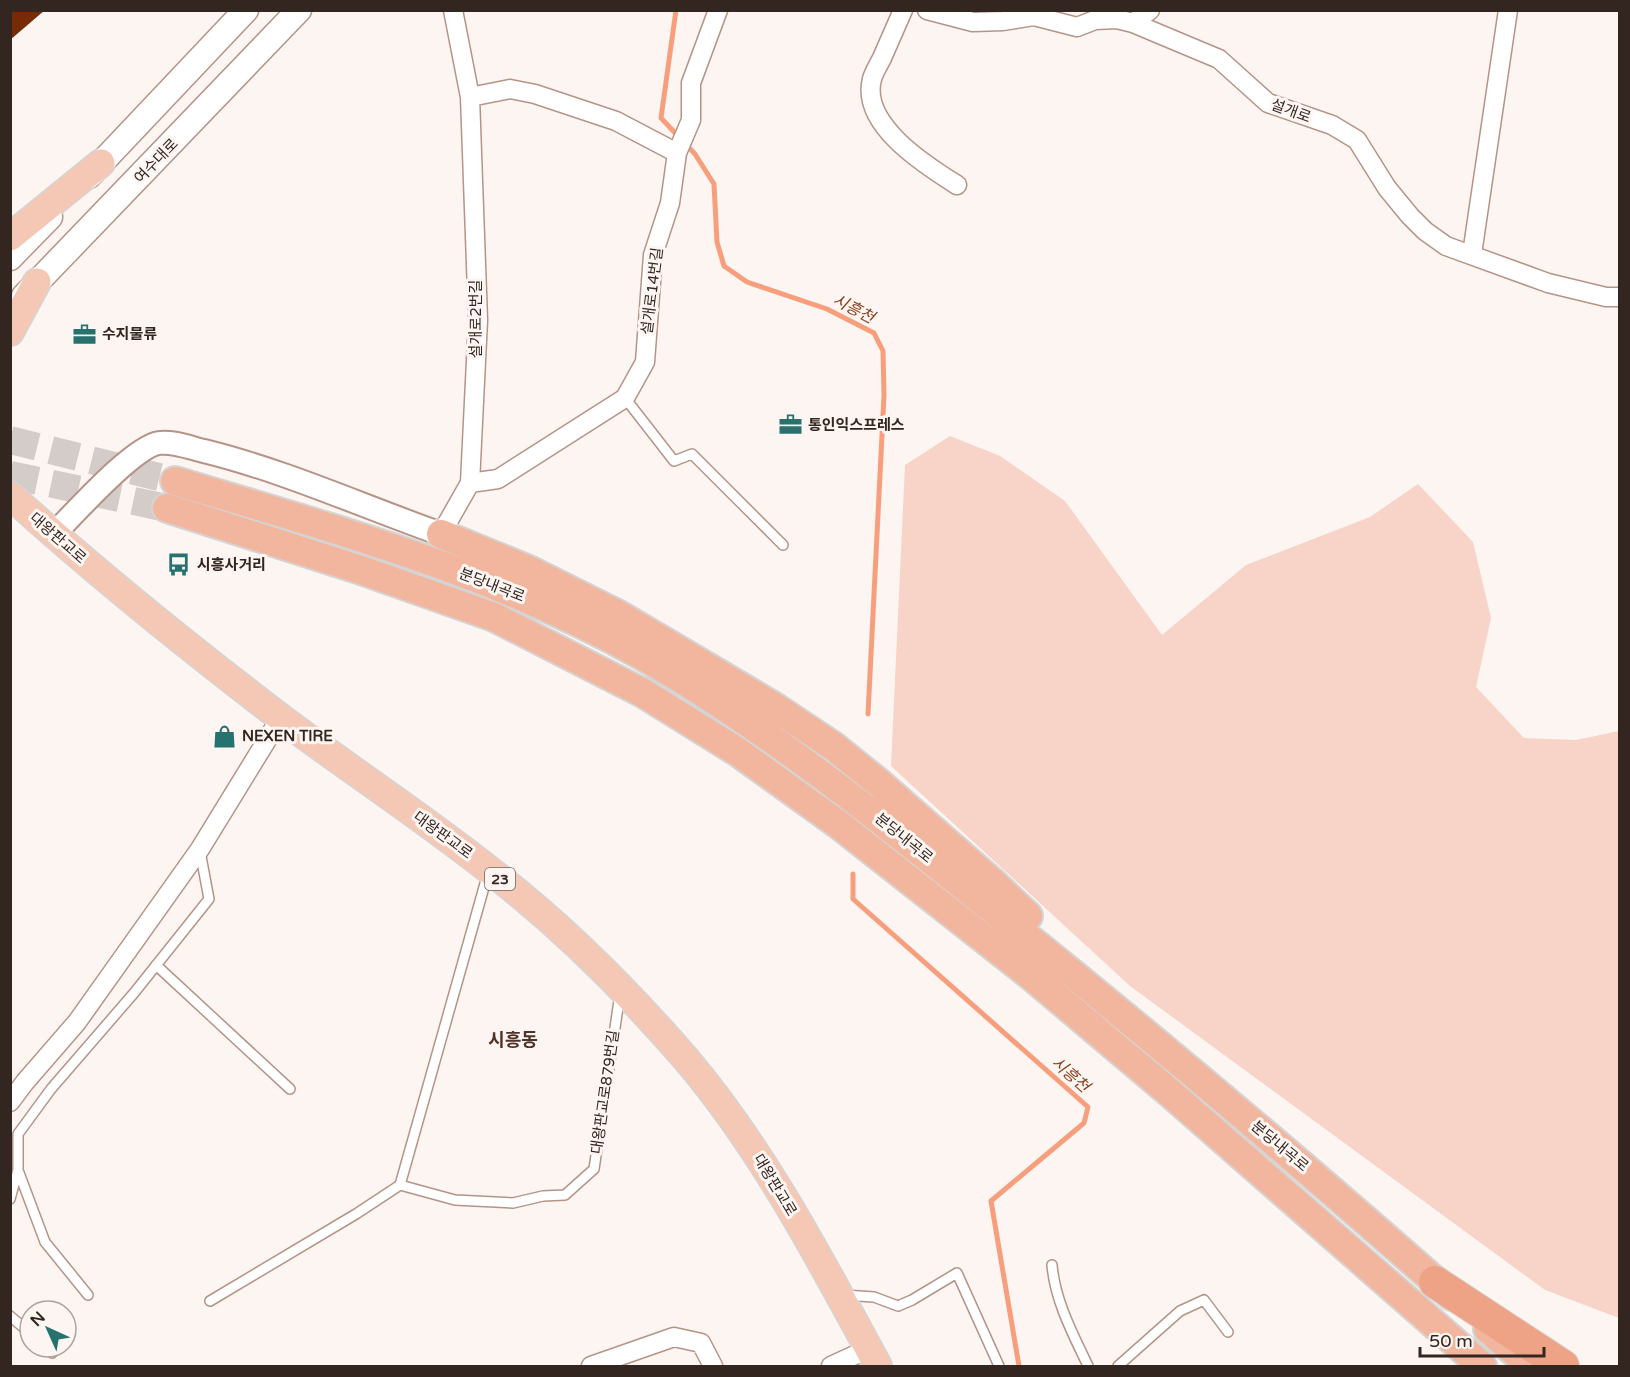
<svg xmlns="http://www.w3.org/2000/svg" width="1630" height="1377" font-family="'Varela Round','Noto Sans KR',sans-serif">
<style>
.green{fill:#f7d4c7}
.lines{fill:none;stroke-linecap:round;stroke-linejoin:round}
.stream{stroke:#f79f7d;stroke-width:5}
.building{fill:#762b04}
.trunk-tunnel{stroke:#d4ccc8;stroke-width:28;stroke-dasharray:28 14;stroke-linecap:butt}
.service-casing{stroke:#b59487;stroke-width:12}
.minor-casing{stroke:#b59487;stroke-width:21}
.tertiary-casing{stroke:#b59487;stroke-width:26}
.secondary-casing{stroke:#b59487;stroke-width:27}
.primary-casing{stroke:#d6d4d3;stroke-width:30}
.trunk-casing{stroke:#d6d4d3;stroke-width:32}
.motorway-casing{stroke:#d6d4d3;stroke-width:34}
.service{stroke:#fff;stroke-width:9}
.minor{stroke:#fff;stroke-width:18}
.tertiary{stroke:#fff;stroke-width:22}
.secondary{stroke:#fff;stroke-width:24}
.primary{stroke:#f5c8b6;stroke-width:27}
.trunk{stroke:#f2b69e;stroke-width:28}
.motorway{stroke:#eea386;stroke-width:32}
.labels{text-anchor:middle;stroke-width:6;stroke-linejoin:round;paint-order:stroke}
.shield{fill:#fcf5f2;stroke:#6f6460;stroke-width:1.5}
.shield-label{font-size:14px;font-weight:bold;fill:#332621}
.street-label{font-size:15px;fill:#332621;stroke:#fcf5f2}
.poi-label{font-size:15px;font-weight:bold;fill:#332621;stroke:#fcf5f2;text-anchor:start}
.water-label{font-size:16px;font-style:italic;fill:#8a3d1a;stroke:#fcf5f2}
.quarter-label{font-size:18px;font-weight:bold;fill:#4f3328;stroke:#fcf5f2}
</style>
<rect width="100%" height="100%" fill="#fcf5f2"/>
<path class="green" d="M 950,436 L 1000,456 L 1065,501 L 1162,635 L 1246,565 L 1370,517 L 1418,484 L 1473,542 L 1491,618 L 1476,687 L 1524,738 L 1576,740 L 1619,731 L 1619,1318 L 1545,1290 L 1130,986 L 891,766 L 905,465 Z"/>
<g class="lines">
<path class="stream" d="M 676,10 L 661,118 L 695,154 L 714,184 L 717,242 L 724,266 L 747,282 L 827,309 L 874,333 L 883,351 L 884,395 L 868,714
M 853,874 L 853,899 L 1088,1107 L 1084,1123 L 991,1201 L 1019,1366"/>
</g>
<path class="building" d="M 10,10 L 45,10 L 10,40 Z"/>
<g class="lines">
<path class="trunk-tunnel" d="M 10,440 L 175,481
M 10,475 L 167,508"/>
<defs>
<path id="service" d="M 625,398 L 674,461 L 692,454 L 783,545
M 488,873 L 400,1185 L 455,1200 L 513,1203 L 543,1196 L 565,1195 L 594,1169 L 620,994
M 156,965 L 290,1089
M 10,1199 L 18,1170
M 1052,1265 C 1055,1301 1073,1334 1088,1366
M 88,1295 L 45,1242 L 18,1170 L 18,1134 L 51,1089 L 134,993 L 209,899 L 200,851
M 844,1295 L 874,1297 L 898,1306 L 912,1300 L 957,1273 L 999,1366
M 210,1301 L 356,1214 L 400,1185
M 10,1316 L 30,1333
M 45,1347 L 52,1353
M 1118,1366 L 1180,1311 L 1204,1300 L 1228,1332"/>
<path id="minor" d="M 903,10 C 896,26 889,42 882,58 C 879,64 874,72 872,79 C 860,124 925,165 957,185
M 927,10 L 973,22 L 1003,21 L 1034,16 L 1077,27 L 1095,20 L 1117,19 L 1133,23 L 1219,59 L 1268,103 L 1332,125 L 1357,140 L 1387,188 L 1410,216 L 1425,231 L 1446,246 L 1548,283 L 1606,297 L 1620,297
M 1133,23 L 1150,10
M 470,97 L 510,89 L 535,94 L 616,121 L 677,153
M 1472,254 L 1508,10
M 470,483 L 498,479 L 625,398 L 645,362 L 653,255 L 670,203 L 677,153 L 691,120 L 691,83 L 718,10
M 441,534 L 470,483 L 478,320 L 470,97 L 453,10
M 10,1102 L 25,1082 L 77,1022 L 200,849 L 281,717
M 591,1366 L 674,1337 L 701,1343 L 713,1366
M 831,1366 L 868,1349"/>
<path id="tertiary" d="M 53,535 C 74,514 133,447 159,443 C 173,441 191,448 204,451 C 285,471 362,506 441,534"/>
<path id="secondary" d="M 89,176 L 246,10
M 10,258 L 50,217
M 24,296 L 299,10"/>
<path id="primary" d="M 10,237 L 101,163
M 10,332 L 37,282
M 10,495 C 97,574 188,647 281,718 C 349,769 421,816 488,869 C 560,924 627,991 686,1059 C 764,1151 821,1261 878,1366"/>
<path id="trunk" d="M 175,481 C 334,529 497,573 643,656 C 766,727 876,816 986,904 C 1145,1031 1300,1162 1452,1296
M 167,508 L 358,569 L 494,617 L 643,693 L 738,752 L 838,824 L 1029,974 L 1169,1092 L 1482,1366
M 441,534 L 529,570 L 619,615 L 773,706 L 833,746 L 879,783 L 992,882 L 1028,916
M 1488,1329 L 1531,1366"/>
<path id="motorway" d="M 1435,1282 L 1563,1366"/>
</defs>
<use href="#service" class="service-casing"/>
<use href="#minor" class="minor-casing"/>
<use href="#tertiary" class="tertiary-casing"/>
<use href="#secondary" class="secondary-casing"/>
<use href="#primary" class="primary-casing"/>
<use href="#trunk" class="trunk-casing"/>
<use href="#motorway" class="motorway-casing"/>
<use href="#service" class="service"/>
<use href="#minor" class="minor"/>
<use href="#tertiary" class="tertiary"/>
<use href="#secondary" class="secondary"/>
<use href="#primary" class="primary"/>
<use href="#trunk" class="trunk"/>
<use href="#motorway" class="motorway"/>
</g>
<defs>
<symbol id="office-bare" viewBox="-9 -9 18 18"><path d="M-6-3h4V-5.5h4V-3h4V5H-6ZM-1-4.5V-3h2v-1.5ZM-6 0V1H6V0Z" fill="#27726f" stroke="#fcf5f2" stroke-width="2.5" paint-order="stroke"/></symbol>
<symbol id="bus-bare" viewBox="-9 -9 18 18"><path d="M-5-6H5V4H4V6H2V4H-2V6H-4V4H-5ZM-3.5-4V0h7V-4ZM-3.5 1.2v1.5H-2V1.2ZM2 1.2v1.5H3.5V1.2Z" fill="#27726f" stroke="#fcf5f2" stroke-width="2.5" paint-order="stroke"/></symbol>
<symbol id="shop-bare" viewBox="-9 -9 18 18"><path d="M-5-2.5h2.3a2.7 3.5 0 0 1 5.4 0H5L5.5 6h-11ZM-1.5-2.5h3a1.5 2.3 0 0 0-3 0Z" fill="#27726f" stroke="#fcf5f2" stroke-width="2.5" paint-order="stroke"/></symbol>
</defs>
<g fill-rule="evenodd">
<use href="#office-bare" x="68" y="318" width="33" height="33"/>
<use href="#office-bare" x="774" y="408" width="33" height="33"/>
<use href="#bus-bare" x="162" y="548" width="33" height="33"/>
<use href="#shop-bare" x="208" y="720" width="33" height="33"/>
</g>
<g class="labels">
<rect class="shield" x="485" y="868" width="30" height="22" rx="4.5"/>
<g class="shield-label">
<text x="500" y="884">23</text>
</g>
<g class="street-label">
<text transform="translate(1291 111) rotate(20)" y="5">설개로</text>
<text transform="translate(156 161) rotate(-46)" y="5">여수대로</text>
<text transform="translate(652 291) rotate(-83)" y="5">설개로14번길</text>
<text transform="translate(476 319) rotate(-90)" y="5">설개로2번길</text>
<text transform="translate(58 538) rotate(41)" y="5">대왕판교로</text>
<text transform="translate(492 585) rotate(21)" y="5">분당내곡로</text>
<text transform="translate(443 835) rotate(36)" y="5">대왕판교로</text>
<text transform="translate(904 838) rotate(39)" y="5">분당내곡로</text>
<text transform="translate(605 1092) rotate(-82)" y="5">대왕판교로879번길</text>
<text transform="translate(1280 1146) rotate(40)" y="5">분당내곡로</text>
<text transform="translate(775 1185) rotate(59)" y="5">대왕판교로</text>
</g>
<g class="poi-label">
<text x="102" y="339">수지물류</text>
<text x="808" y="430">통인익스프레스</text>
<text x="197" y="570">시흥사거리</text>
<text x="242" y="741">NEXEN TIRE</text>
</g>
<g class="water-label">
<text transform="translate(854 308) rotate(27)" y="6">시흥천</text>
<text transform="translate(1071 1074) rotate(41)" y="6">시흥천</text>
</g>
<g class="quarter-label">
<text x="513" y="1046">시흥동</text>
</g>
</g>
<rect width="1630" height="1377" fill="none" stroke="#332621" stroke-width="24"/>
<g transform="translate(48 1329) rotate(315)"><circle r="28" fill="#fcf5f2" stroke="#aca29e" stroke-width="1.5"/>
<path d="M0-4.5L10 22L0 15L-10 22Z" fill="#27726f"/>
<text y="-9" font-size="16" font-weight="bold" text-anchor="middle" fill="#332621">N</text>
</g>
<path d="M1420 1347v9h124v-9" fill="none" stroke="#332621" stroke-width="3"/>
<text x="1429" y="1347" font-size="18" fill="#332621" stroke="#fcf5f2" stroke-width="4.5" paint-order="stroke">50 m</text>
</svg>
